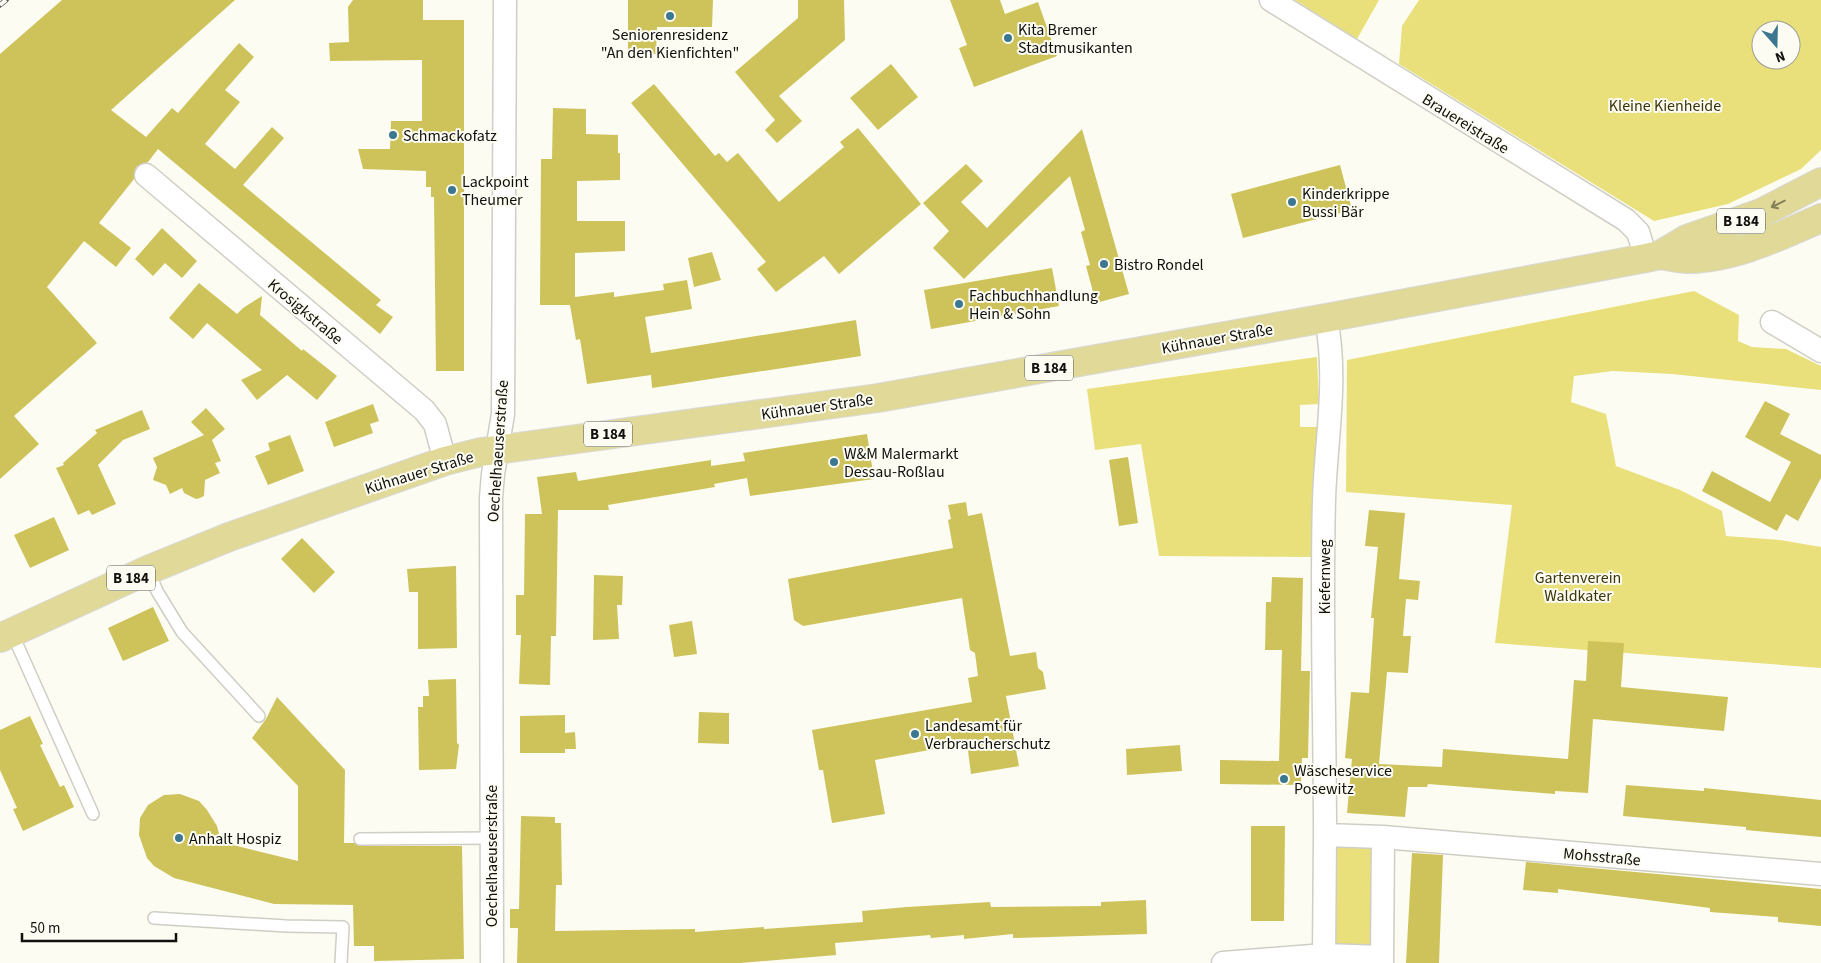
<svg xmlns="http://www.w3.org/2000/svg" width="1821" height="963" font-family="'Source Sans 3',sans-serif">
<style>
.green{fill:#e9e07c;fill-rule:evenodd}
.building{fill:#cdc35a}
.lines{fill:none;stroke-linecap:round;stroke-linejoin:round}
.lane-casing{stroke:#cfcec5;stroke-width:14}
.street-casing{stroke:#cfcec5;stroke-width:25}
.primary-casing{stroke:#d9d9d8;stroke-width:30}
.lane{stroke:#fff;stroke-width:11}
.street{stroke:#fff;stroke-width:22}
.primary{stroke:#e0d998;stroke-width:28}
.rail-casing{stroke:#5a5955;stroke-width:5.5}
.rail{stroke:#fdfcf3;stroke-width:4;stroke-dasharray:11;stroke-linecap:butt}
.oneway{stroke:#827f59}
.poi-dot{fill:#3b778e;stroke:#fdfcf3;stroke-width:2}
.labels{text-anchor:middle;stroke-width:4;stroke-linejoin:round;paint-order:stroke}
.shield{fill:#fdfcf3;stroke:#575752;stroke-width:1}
.shield-label{font-size:15px;font-weight:bold;fill:#10100d}
.poi-label{font-size:16px;fill:#10100d;stroke:#fdfcf3;text-anchor:start}
.park-label{font-size:16px;fill:#3b3608;stroke:#fdfcf3}
.street-label{font-size:16px;fill:#10100d;stroke:#fdfcf3}
</style>
<rect width="100%" height="100%" fill="#fdfcf3"/>
<path class="green" d="M 1295,0 L 1379,0 L 1357,39 Z
M 1419,0 L 1821,0 L 1821,150 L 1801,169 L 1728,204 L 1654,221 L 1399,64 L 1402,26 ZM 1761,30 L 1791,30 L 1791,60 L 1761,60 Z
M 1694,291 L 1739,315 L 1738,341 L 1752,347 L 1786,349 L 1821,366 L 1821,390 L 1672,374 L 1613,371 L 1574,376 L 1571,402 L 1606,414 L 1616,466 L 1680,490 L 1722,511 L 1726,536 L 1780,540 L 1821,547 L 1821,668 L 1495,643 L 1512,505 L 1346,492 L 1347,360 Z
M 1317,357 L 1319,404 L 1300,405 L 1300,427 L 1318,427 L 1319,557 L 1159,556 L 1141,444 L 1095,450 L 1087,389 Z
M 1333,844 L 1378,845 L 1376,947 L 1331,946 Z"/>
<path class="building" d="M 62,0 L 235,0 L 111,110 L 146,137 L 172,108 L 178,113 L 239,43 L 254,57 L 225,90 L 240,102 L 205,144 L 235,169 L 272,127 L 284,138 L 243,185 L 381,300 L 376,305 L 393,317 L 380,334 L 158,149 L 148,162 L 136,167 L 134,179 L 99,223 L 131,248 L 116,267 L 84,241 L 47,287 L 97,343 L 14,416 L 39,444 L 0,479 L 0,54 Z
M 353,0 L 423,0 L 423,20 L 464,20 L 464,371 L 436,371 L 434,197 L 431,197 L 431,187 L 426,187 L 426,171 L 363,169 L 358,149 L 390,149 L 391,121 L 422,121 L 422,60 L 330,61 L 329,43 L 349,42 L 348,7 Z
M 628,0 L 713,0 L 712,27 L 657,27 L 656,54 L 628,54 Z
M 798,0 L 844,0 L 845,40 L 779,96 L 802,121 L 777,143 L 765,130 L 775,120 L 735,72 L 798,18 Z
M 950,0 L 1000,0 L 1005,14 L 1038,2 L 1057,56 L 974,87 L 959,48 L 967,45 Z
M 891,64 L 918,97 L 878,130 L 850,98 Z
M 654,84 L 715,156 L 719,153 L 727,162 L 738,153 L 779,202 L 844,147 L 840,142 L 858,128 L 921,204 L 839,274 L 824,256 L 776,292 L 757,269 L 766,262 L 631,103 Z
M 553,108 L 586,109 L 586,134 L 618,135 L 618,153 L 620,153 L 620,180 L 577,181 L 577,221 L 625,221 L 625,251 L 575,253 L 575,297 L 614,292 L 614,297 L 664,290 L 663,284 L 687,280 L 692,309 L 645,317 L 651,353 L 856,320 L 861,356 L 652,388 L 651,375 L 587,384 L 580,339 L 576,340 L 570,305 L 540,305 L 541,159 L 552,159 Z
M 1082,129 L 1129,294 L 1096,303 L 1086,266 L 1090,265 L 1081,232 L 1085,230 L 1070,176 L 964,279 L 933,248 L 949,231 L 923,203 L 966,164 L 983,181 L 961,202 L 987,228 Z
M 1340,165 L 1352,210 L 1243,238 L 1231,194 Z
M 162,228 L 197,261 L 182,278 L 165,263 L 153,276 L 135,259 Z
M 712,252 L 721,280 L 694,287 L 688,258 Z
M 1052,268 L 1059,306 L 931,329 L 924,290 Z
M 199,283 L 237,314 L 243,308 L 262,296 L 260,315 L 302,351 L 303,349 L 337,376 L 317,400 L 287,375 L 257,400 L 241,380 L 262,370 L 207,323 L 193,339 L 169,318 Z
M 1765,401 L 1790,414 L 1780,434 L 1821,455 L 1821,478 L 1798,521 L 1786,514 L 1777,531 L 1702,491 L 1712,471 L 1770,502 L 1791,462 L 1745,437 Z
M 373,404 L 379,421 L 370,424 L 373,433 L 334,447 L 325,422 Z
M 206,408 L 225,429 L 212,440 L 221,461 L 215,463 L 220,473 L 205,480 L 204,496 L 200,498 L 196,499 L 184,493 L 182,488 L 170,494 L 166,485 L 153,480 L 157,467 L 153,458 L 204,435 L 191,422 Z
M 142,410 L 150,429 L 123,440 L 98,465 L 116,504 L 92,515 L 89,510 L 78,515 L 56,468 L 64,465 L 63,463 L 97,433 L 95,430 Z
M 867,434 L 874,479 L 750,496 L 747,478 L 714,484 L 715,487 L 608,505 L 609,510 L 558,510 L 556,636 L 551,636 L 550,685 L 519,684 L 521,635 L 516,635 L 516,595 L 524,595 L 525,514 L 542,514 L 537,477 L 576,472 L 578,481 L 711,460 L 711,466 L 745,461 L 743,453 Z
M 290,435 L 304,471 L 268,485 L 255,456 L 270,450 L 268,443 Z
M 1128,457 L 1138,523 L 1119,526 L 1109,460 Z
M 966,502 L 968,516 L 982,513 L 1010,656 L 1036,652 L 1038,668 L 1043,672 L 1046,689 L 1006,696 L 1019,766 L 971,774 L 967,743 L 875,760 L 885,814 L 832,823 L 823,770 L 819,770 L 812,730 L 972,702 L 968,678 L 978,676 L 975,653 L 970,650 L 962,598 L 803,626 L 794,620 L 788,579 L 953,548 L 948,520 L 951,519 L 948,505 Z
M 1369,510 L 1405,513 L 1399,579 L 1420,581 L 1418,600 L 1406,599 L 1403,636 L 1411,636 L 1408,673 L 1387,672 L 1379,764 L 1442,767 L 1443,749 L 1568,759 L 1574,680 L 1586,681 L 1588,641 L 1624,643 L 1621,687 L 1728,697 L 1724,731 L 1593,719 L 1588,793 L 1555,791 L 1555,794 L 1428,784 L 1427,787 L 1408,787 L 1405,817 L 1347,813 L 1352,759 L 1345,758 L 1351,692 L 1369,693 L 1374,618 L 1371,618 L 1378,547 L 1365,546 Z
M 54,517 L 69,550 L 30,568 L 14,535 Z
M 302,538 L 335,572 L 314,593 L 281,559 Z
M 456,566 L 457,648 L 418,649 L 418,592 L 409,592 L 407,569 Z
M 594,575 L 623,576 L 622,605 L 617,605 L 619,639 L 593,640 Z
M 1272,577 L 1303,578 L 1301,671 L 1310,671 L 1308,758 L 1302,758 L 1301,785 L 1220,784 L 1220,760 L 1279,761 L 1282,650 L 1265,650 L 1266,602 L 1271,602 Z
M 153,607 L 169,641 L 123,661 L 108,628 Z
M 692,621 L 697,654 L 674,657 L 669,625 Z
M 456,679 L 457,743 L 459,745 L 456,769 L 419,770 L 418,707 L 423,707 L 423,696 L 429,696 L 428,680 Z
M 277,697 L 345,770 L 344,843 L 354,843 L 360,846 L 462,846 L 464,959 L 374,961 L 374,946 L 354,946 L 353,905 L 274,904 L 174,878 L 154,866 L 147,858 L 139,835 L 140,818 L 148,805 L 164,795 L 180,794 L 199,801 L 207,810 L 217,826 L 221,842 L 298,861 L 298,786 L 252,738 L 266,719 Z
M 699,712 L 729,713 L 729,744 L 698,743 Z
M 565,715 L 565,733 L 575,732 L 576,749 L 565,749 L 565,753 L 520,753 L 520,716 Z
M 30,716 L 43,744 L 40,745 L 60,787 L 64,785 L 74,807 L 23,831 L 13,809 L 17,808 L 0,770 L 0,730 Z
M 1180,745 L 1182,771 L 1127,775 L 1126,749 Z
M 1626,785 L 1704,791 L 1704,788 L 1821,800 L 1821,837 L 1746,830 L 1746,827 L 1623,816 Z
M 521,816 L 555,817 L 555,823 L 561,823 L 562,885 L 556,885 L 555,931 L 695,929 L 695,932 L 764,927 L 764,929 L 863,922 L 862,911 L 907,907 L 990,902 L 991,907 L 1101,906 L 1101,902 L 1146,900 L 1147,934 L 1013,938 L 1013,934 L 964,939 L 964,935 L 931,938 L 930,935 L 835,943 L 836,955 L 740,963 L 517,963 L 518,928 L 510,928 L 510,909 L 519,909 Z
M 1251,826 L 1285,826 L 1284,921 L 1251,921 Z
M 1412,853 L 1443,855 L 1439,963 L 1406,963 Z
M 1526,862 L 1821,889 L 1821,926 L 1778,922 L 1778,917 L 1710,912 L 1710,908 L 1640,899 L 1558,889 L 1558,893 L 1523,890 Z"/>
<g class="lines">
<defs>
<path id="lane" d="M 148,570 L 157,591 L 182,632 L 259,716
M 12,633 L 93,814
M 360,839 L 491,838
M 154,918 L 286,926 L 343,927 L 341,963"/>
<path id="street" d="M 1271,0 L 1626,220 L 1638,232 L 1646,258
M 146,175 L 424,410 L 435,424 L 445,461
M 1326,318 C 1338,379 1326,439 1324,499 C 1321,611 1325,723 1325,835 L 1383,837 L 1382,963
M 1772,322 L 1821,351
M 1383,837 L 1821,874
M 1324,955 L 1325,835
M 492,963 L 491,498 L 493,474 L 503,414 L 505,0
M 1223,963 L 1324,955 L 1382,957"/>
<path id="primary" d="M 1660,255 C 1669,256 1678,259 1687,259 C 1733,259 1780,236 1821,218
M 0,638 L 148,570 L 229,537 L 445,461 L 481,452 L 878,398 L 1326,318 L 1646,258 L 1660,255 L 1687,239 L 1761,213 L 1821,182"/>
</defs>
<use href="#lane" class="lane-casing"/>
<use href="#street" class="street-casing"/>
<use href="#primary" class="primary-casing"/>
<use href="#lane" class="lane"/>
<use href="#street" class="street"/>
<use href="#primary" class="primary"/>
<defs>
<path id="rail" d="M 0,5 L 6,0"/>
</defs>
<use href="#rail" class="rail-casing"/>
<use href="#rail" class="rail"/>
</g>
<defs><path id="oneway-shaft" d="M-6 0H5M1.5-3L5.5 0L1.5 3" fill="none" stroke-width="1.6" stroke-linecap="round" stroke-linejoin="round" transform="scale(1.25)"/></defs>
<use class="oneway" href="#oneway-shaft" transform="translate(1778 204) rotate(154)"/>
<g class="poi-dot">
<circle cx="670" cy="16" r="5"/>
<circle cx="1008" cy="38" r="5"/>
<circle cx="393" cy="135" r="5"/>
<circle cx="452" cy="190" r="5"/>
<circle cx="1292" cy="202" r="5"/>
<circle cx="1104" cy="264" r="5"/>
<circle cx="959" cy="304" r="5"/>
<circle cx="834" cy="462" r="5"/>
<circle cx="915" cy="734" r="5"/>
<circle cx="1284" cy="779" r="5"/>
<circle cx="179" cy="838" r="5"/>
</g>
<g class="labels">
<g class="shield">
<rect x="1717" y="208.5" width="48" height="25" rx="4"/>
<rect x="1025" y="355.5" width="48" height="25" rx="4"/>
<rect x="584" y="421.5" width="48" height="25" rx="4"/>
<rect x="107" y="565.5" width="48" height="25" rx="4"/>
</g>
<g class="shield-label">
<text x="1741" y="226">B 184</text>
<text x="1049" y="373">B 184</text>
<text x="608" y="439">B 184</text>
<text x="131" y="583">B 184</text>
</g>
<g class="poi-label">
<text x="1018" y="35">Kita Bremer<tspan x="1018" dy="18">Stadtmusikanten</tspan></text>
<text x="670" y="40" text-anchor="middle">Seniorenresidenz<tspan x="670" dy="18">"An den Kienfichten"</tspan></text>
<text x="403" y="141">Schmackofatz</text>
<text x="462" y="187">Lackpoint<tspan x="462" dy="18">Theumer</tspan></text>
<text x="1302" y="199">Kinderkrippe<tspan x="1302" dy="18">Bussi Bär</tspan></text>
<text x="1114" y="270">Bistro Rondel</text>
<text x="969" y="301">Fachbuchhandlung<tspan x="969" dy="18">Hein &amp; Sohn</tspan></text>
<text x="844" y="459">W&amp;M Malermarkt<tspan x="844" dy="18">Dessau-Roßlau</tspan></text>
<text x="925" y="731">Landesamt für<tspan x="925" dy="18">Verbraucherschutz</tspan></text>
<text x="1294" y="776">Wäscheservice<tspan x="1294" dy="18">Posewitz</tspan></text>
<text x="189" y="844">Anhalt Hospiz</text>
</g>
<g class="park-label">
<text x="1665" y="111">Kleine Kienheide</text>
<text x="1578" y="583">Gartenverein<tspan x="1578" dy="18">Waldkater</tspan></text>
</g>
<g class="street-label">
<text transform="translate(1466 123) rotate(32)" y="6">Brauereistraße</text>
<text transform="translate(306 311) rotate(40)" y="6">Krosigkstraße</text>
<text transform="translate(1217 338) rotate(-10)" y="6">Kühnauer Straße</text>
<text transform="translate(817 406) rotate(-8)" y="6">Kühnauer Straße</text>
<text transform="translate(497 451) rotate(-86)" y="6">Oechelhaeuserstraße</text>
<text transform="translate(419 472) rotate(-17)" y="6">Kühnauer Straße</text>
<text transform="translate(1324 577) rotate(-90)" y="6">Kiefernweg</text>
<text transform="translate(491 856) rotate(-90)" y="6">Oechelhaeuserstraße</text>
<text transform="translate(1602 856) rotate(5)" y="6">Mohsstraße</text>
</g>
</g>
<g transform="translate(1776 45) rotate(160)"><circle r="24" fill="#fdfcf3" stroke="#9e9e97"/>
<path d="M0-4L9 19L0 12L-9 19Z" fill="#3b778e"/>
<text y="-8" font-size="14" font-weight="bold" text-anchor="middle" fill="#10100d">N</text>
</g>
<path d="M22 933v8h154v-8" fill="none" stroke="#10100d" stroke-width="2.5"/>
<text x="30" y="933" font-size="15" fill="#10100d" stroke="#fdfcf3" stroke-width="4" paint-order="stroke">50 m</text>
</svg>
